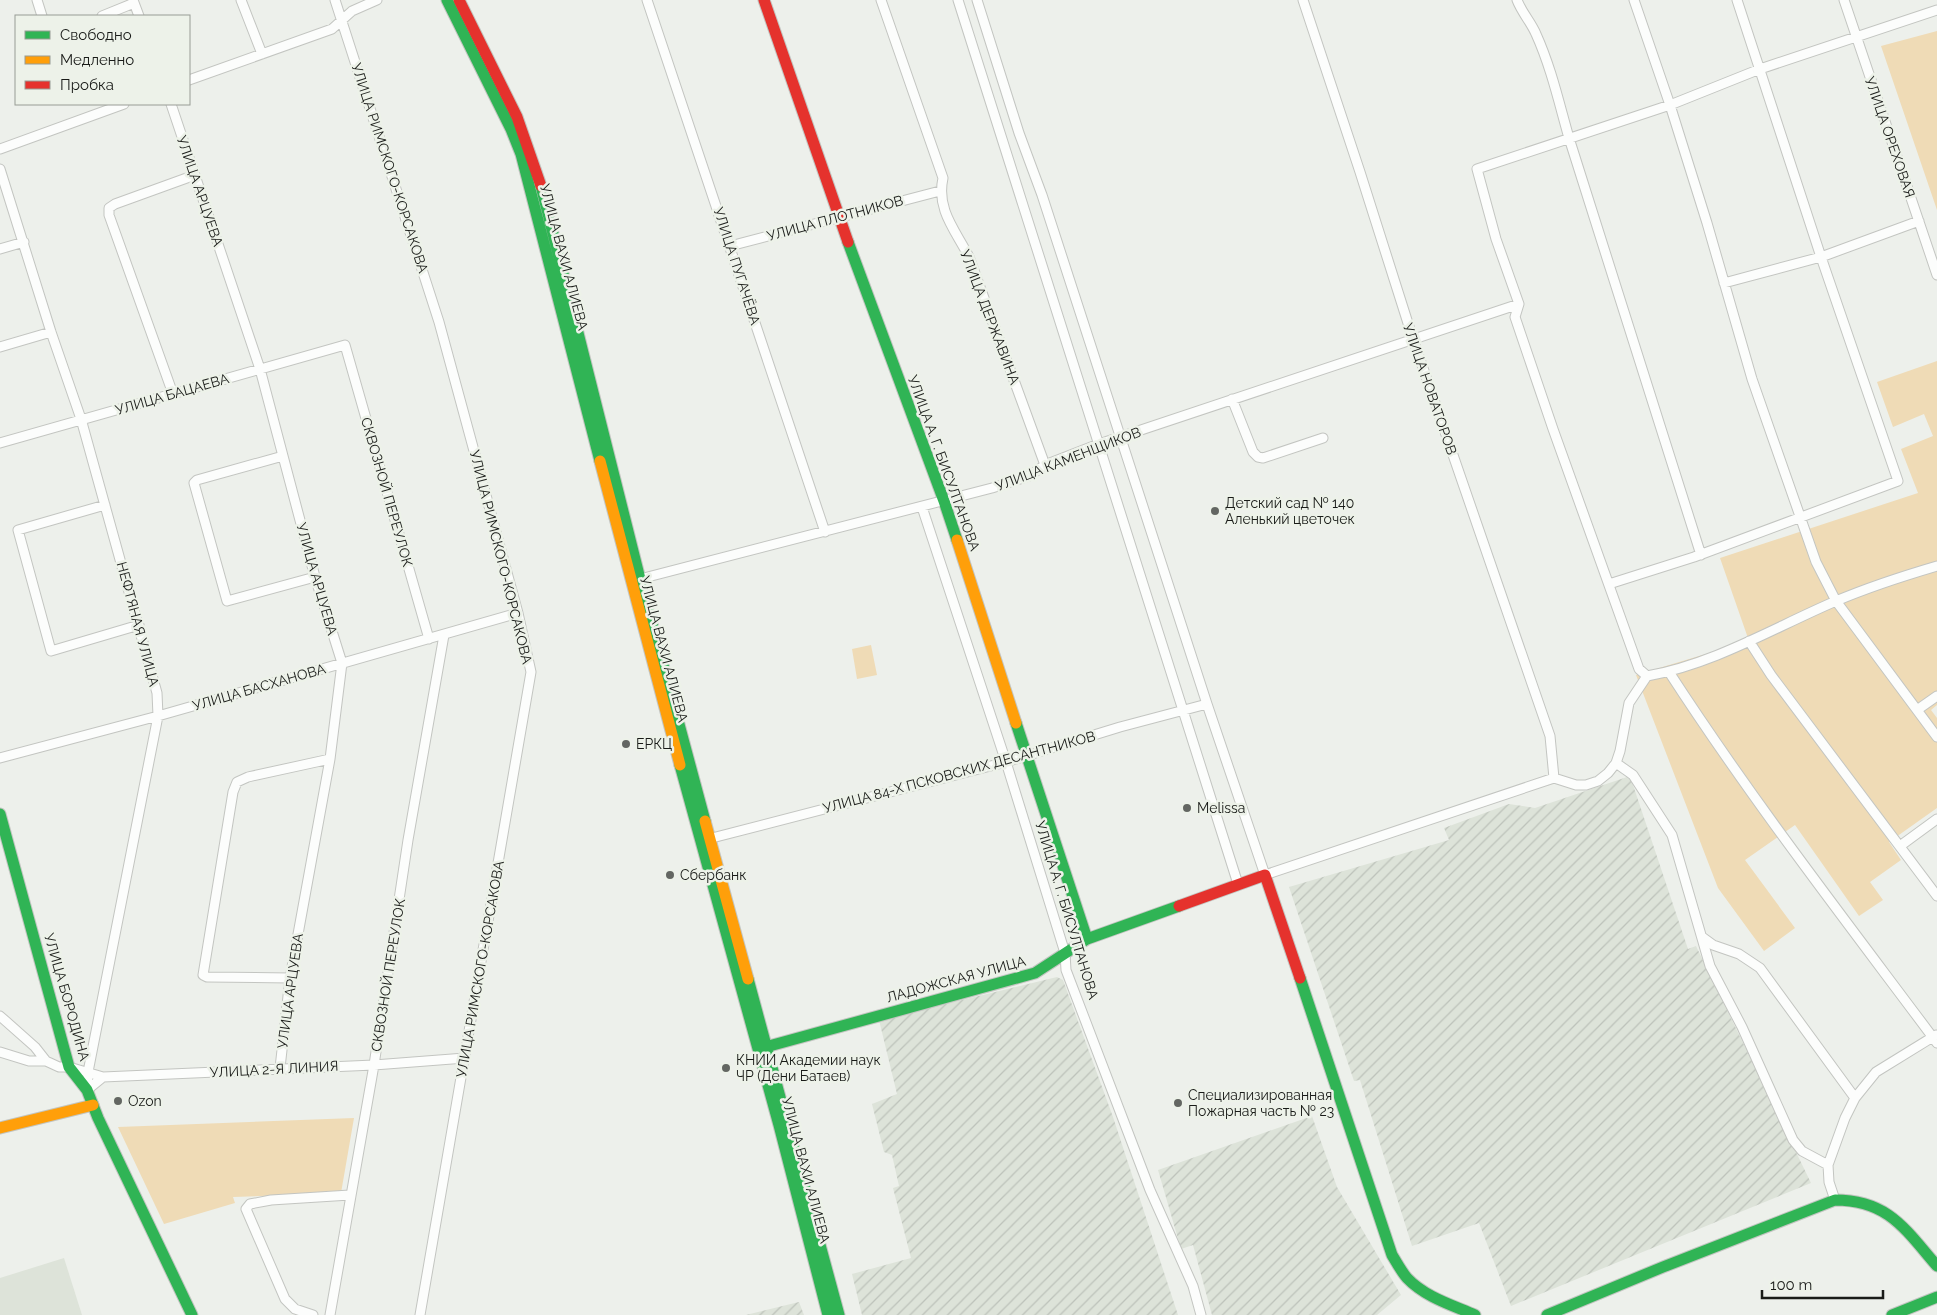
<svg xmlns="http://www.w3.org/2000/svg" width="1937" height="1315" font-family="Raleway,sans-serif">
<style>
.built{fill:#dde3d9}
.industrial{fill:url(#industrial-furrows)}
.green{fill:#efdbb6}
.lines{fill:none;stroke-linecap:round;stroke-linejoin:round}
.street-casing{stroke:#c3c5c1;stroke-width:11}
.fast-casing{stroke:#c3c5c1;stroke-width:13}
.slow-casing{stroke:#c3c5c1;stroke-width:13}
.jam-casing{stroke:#c3c5c1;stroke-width:13}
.street{stroke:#fcfdfc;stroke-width:9}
.fast{stroke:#30b455;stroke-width:11}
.slow{stroke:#ff9f0a;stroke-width:11}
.jam{stroke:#e5322d;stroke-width:11}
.poi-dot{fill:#636662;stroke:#edf2e9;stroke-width:2}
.labels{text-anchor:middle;stroke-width:5;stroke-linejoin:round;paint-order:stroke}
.street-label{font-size:14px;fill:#191b18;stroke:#edf2e9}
.poi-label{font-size:14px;fill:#191b18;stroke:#edf2e9;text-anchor:start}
</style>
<defs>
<pattern id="industrial-furrows" width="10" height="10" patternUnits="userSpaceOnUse" patternTransform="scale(1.25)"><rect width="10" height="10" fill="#dde3d9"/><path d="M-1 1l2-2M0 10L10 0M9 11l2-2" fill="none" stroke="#bdc2ba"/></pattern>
</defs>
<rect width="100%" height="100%" fill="#edf0eb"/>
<path class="built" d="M 64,1258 L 82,1315 L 0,1315 L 0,1278 Z"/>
<path class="industrial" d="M 1630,776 L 1688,949 L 1696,946 L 1811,1183 L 1511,1306 L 1479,1223 L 1412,1246 L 1360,1080 L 1354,1081 L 1289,887 L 1449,840 L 1444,828 L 1509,804 L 1535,808 Z
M 1057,977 L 1063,980 L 1113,1117 L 1178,1315 L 862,1315 L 852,1274 L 911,1258 L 893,1188 L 899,1186 L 892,1155 L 884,1152 L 872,1104 L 897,1094 L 879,1020 Z
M 1312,1116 L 1337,1187 L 1401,1295 L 1377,1315 L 1212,1315 L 1193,1245 L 1181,1249 L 1158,1170 Z
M 799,1302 L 804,1315 L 746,1315 Z"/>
<path class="green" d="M 1937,31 L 1937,210 L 1881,46 Z
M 1937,361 L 1937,705 L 1931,710 L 1937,718 L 1937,808 L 1889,842 L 1901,860 L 1870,882 L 1883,900 L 1859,916 L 1795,825 L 1745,860 L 1795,928 L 1764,951 L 1718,888 L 1636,675 L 1749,641 L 1720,558 L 1918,493 L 1901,449 L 1933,436 L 1924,414 L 1893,427 L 1877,382 Z
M 871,645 L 877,675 L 857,679 L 852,649 Z
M 354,1118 L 341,1193 L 233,1197 L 235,1203 L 164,1224 L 118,1127 Z"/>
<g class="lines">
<defs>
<path id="street" d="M 37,0 L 42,16
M 133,0 L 139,16
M 241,0 L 262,54
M 335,0 L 439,322 L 518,613 L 531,672 L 420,1315
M 647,0 L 825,532
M 881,0 L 943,178 C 936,210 956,231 969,257 L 1045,465
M 958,0 L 1238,884
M 977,0 L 1019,133 L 1042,195 L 1207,704 L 1265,875 L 1554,778 L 1576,785 L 1586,785 L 1598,781 L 1608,773 L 1616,763 L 1620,751 L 1629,703 L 1647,676 C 1714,664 1773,628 1836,601 C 1869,587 1903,576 1937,566
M 1303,0 L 1360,172 L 1413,339 L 1550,736 L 1554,778
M 1517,0 C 1522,13 1531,22 1536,34 C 1551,67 1559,103 1569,138 L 1701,555
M 1634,0 L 1670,105 L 1707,223 L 1752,379 L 1816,562 L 1836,601 L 1937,737
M 1844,0 L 1937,275
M 102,16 L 134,3
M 189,80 L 332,29 L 352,11 L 377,0
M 171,104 L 260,369 L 315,577 L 342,663 L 330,759 L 290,978 L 280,1068
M 0,149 L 124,104
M 0,169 L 51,332 L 81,419 L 157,693 L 158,716 L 88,1072 L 87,1090
M 730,246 L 940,191
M 0,249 L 24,242
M 1724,283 L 1821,257 L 1919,221
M 0,347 L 51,332
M 173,394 L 109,215 L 109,208 L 115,204 L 195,175
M 1232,399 L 1253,452 L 1258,457 L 1263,458 L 1323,438
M 0,443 L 345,345 L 429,639
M 283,456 L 197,480 L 194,483 L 227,601 L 315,577
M 105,505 L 18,530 L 51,651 L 139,625
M 922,507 L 1006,762 L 1065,953 L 1066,970 L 1150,1190 L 1193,1286 L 1201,1315
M 636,580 L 992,488 L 1029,476 L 1045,465 L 1099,444 L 1519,304
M 1609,584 L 1694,557 L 1898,481 L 1821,257 L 1737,0
M 1749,641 L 1771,675 L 1937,896
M 1669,672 C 1752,800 1846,921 1937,1043
M 1647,676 L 1639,669 L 1553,429 L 1515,317 L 1519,304 L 1496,239 L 1477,169 L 1670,105 L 1760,69 L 1937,10
M 1917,710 L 1937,696
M 0,758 L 158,716 L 518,613
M 1616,763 L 1633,775 L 1672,835 L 1710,966 L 1742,1027 L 1793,1140 L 1802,1151 L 1828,1165
M 712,838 L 1006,762 L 1120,727 L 1207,704
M 1900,846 L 1937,819
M 1702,937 L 1713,945 L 1739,954 L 1760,968 L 1855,1098
M 290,978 L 207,977 L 203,975 L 233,792 L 237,782 L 248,777 L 330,759
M 0,1016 L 35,1047 L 46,1061 L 59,1067 L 69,1067 L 103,1077
M 0,1052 L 29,1061 L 46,1061
M 87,1090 L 103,1077 L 374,1065 L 465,1058
M 1835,1200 L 1829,1182 L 1828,1165 L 1845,1118 L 1855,1098 L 1876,1072 L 1936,1035
M 313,1315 L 295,1309 L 285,1299 L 246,1209 L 250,1204 L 271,1200 L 350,1195
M 330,1315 L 374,1065 L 408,840 L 444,635"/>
<path id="fast" d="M 447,0 L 511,129 L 521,154 L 600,461
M 541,186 L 640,579 L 705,821
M 848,242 L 944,501 L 957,540
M 1016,723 L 1087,939
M 680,765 L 779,1125 L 828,1315
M 0,814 L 69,1067 L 87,1090 L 98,1118 L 192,1315
M 1300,978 L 1392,1255 C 1397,1263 1401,1271 1407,1278 C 1425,1297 1452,1305 1475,1315
M 748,979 L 839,1315
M 762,1048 L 1035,973 L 1087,939 L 1179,906
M 1547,1315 L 1663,1267 L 1835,1200 C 1888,1200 1905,1229 1937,1266
M 1892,1315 L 1937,1297"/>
<path id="slow" d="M 600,461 L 680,765
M 957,540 L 1016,723
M 705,821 L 748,979
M 0,1128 L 93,1105"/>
<path id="jam" d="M 459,0 L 517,117 L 541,186
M 764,0 L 848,242
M 1179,906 L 1265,875 L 1300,978"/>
</defs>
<use href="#street" class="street-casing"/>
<use href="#fast" class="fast-casing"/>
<use href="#slow" class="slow-casing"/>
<use href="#jam" class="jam-casing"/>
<use href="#street" class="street"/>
<use href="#fast" class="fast"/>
<use href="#slow" class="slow"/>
<use href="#jam" class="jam"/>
</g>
<g class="poi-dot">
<circle cx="1215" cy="511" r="5"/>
<circle cx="626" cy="744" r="5"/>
<circle cx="1187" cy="808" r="5"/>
<circle cx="670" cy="875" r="5"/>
<circle cx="726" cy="1068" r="5"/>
<circle cx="118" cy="1101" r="5"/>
<circle cx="1178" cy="1103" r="5"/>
</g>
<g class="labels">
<g class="street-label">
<text transform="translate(1890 137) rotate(71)" y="5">УЛИЦА ОРЕХОВАЯ</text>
<text transform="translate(390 168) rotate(72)" y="5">УЛИЦА РИМСКОГО-КОРСАКОВА</text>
<text transform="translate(200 191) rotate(71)" y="5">УЛИЦА АРЦУЕВА</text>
<text transform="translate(835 218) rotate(-15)" y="5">УЛИЦА ПЛОТНИКОВ</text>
<text transform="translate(564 257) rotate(75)" y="5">УЛИЦА ВАХИ АЛИЕВА</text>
<text transform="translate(737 266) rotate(72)" y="5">УЛИЦА ПУГАЧЁВА</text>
<text transform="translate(990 317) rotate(69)" y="5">УЛИЦА ДЕРЖАВИНА</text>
<text transform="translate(1430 389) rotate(71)" y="5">УЛИЦА НОВАТОРОВ</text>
<text transform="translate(172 394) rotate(-16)" y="5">УЛИЦА БАЦАЕВА</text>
<text transform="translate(1068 459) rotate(-21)" y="5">УЛИЦА КАМЕНЩИКОВ</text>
<text transform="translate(944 463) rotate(70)" y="5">УЛИЦА А. Г. БИСУЛТАНОВА</text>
<text transform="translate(387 492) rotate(74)" y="5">СКВОЗНОЙ ПЕРЕУЛОК</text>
<text transform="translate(501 557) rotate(76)" y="5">УЛИЦА РИМСКОГО-КОРСАКОВА</text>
<text transform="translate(317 579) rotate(74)" y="5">УЛИЦА АРЦУЕВА</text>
<text transform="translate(138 624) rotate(75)" y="5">НЕФТЯНАЯ УЛИЦА</text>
<text transform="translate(664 649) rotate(75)" y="5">УЛИЦА ВАХИ АЛИЕВА</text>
<text transform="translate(259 687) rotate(-16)" y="5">УЛИЦА БАСХАНОВА</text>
<text transform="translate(959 772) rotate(-15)" y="5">УЛИЦА 84-Х ПСКОВСКИХ ДЕСАНТНИКОВ</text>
<text transform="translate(1067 910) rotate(73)" y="5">УЛИЦА А. Г. БИСУЛТАНОВА</text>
<text transform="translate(480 969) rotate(-80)" y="5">УЛИЦА РИМСКОГО-КОРСАКОВА</text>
<text transform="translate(388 975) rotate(-81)" y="5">СКВОЗНОЙ ПЕРЕУЛОК</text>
<text transform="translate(956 979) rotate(-15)" y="5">ЛАДОЖСКАЯ УЛИЦА</text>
<text transform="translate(290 991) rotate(-82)" y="5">УЛИЦА АРЦУЕВА</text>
<text transform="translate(67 997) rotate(74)" y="5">УЛИЦА БОРОДИНА</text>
<text transform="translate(274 1069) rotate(-3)" y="5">УЛИЦА 2-Я ЛИНИЯ</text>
<text transform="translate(806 1170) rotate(75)" y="5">УЛИЦА ВАХИ АЛИЕВА</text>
</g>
<g class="poi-label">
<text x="1225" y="508">Детский сад № 140<tspan x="1225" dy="16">Аленький цветочек</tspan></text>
<text x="636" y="749">ЕРКЦ</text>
<text x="1197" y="813">Melissa</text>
<text x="680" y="880">Сбербанк</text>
<text x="736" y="1065">КНИИ Академии наук<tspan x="736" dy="16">ЧР (Дени Батаев)</tspan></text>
<text x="1188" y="1100">Специализированная<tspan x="1188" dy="16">Пожарная часть № 23</tspan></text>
<text x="128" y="1106">Ozon</text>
</g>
</g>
<rect x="15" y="15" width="175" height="90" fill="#edf2e9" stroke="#989c95"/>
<rect x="25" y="31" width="25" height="8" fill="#30b455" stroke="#989c95"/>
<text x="60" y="40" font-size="15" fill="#191b18">Свободно</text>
<rect x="25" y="56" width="25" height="8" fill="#ff9f0a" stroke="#989c95"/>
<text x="60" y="65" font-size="15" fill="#191b18">Медленно</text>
<rect x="25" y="81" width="25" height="8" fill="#e5322d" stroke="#989c95"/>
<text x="60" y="90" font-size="15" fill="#191b18">Пробка</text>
<path d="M1762 1290v8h121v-8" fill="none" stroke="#191b18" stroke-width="2.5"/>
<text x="1770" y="1290" font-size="15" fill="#191b18" stroke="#edf2e9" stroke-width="4" paint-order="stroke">100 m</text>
</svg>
